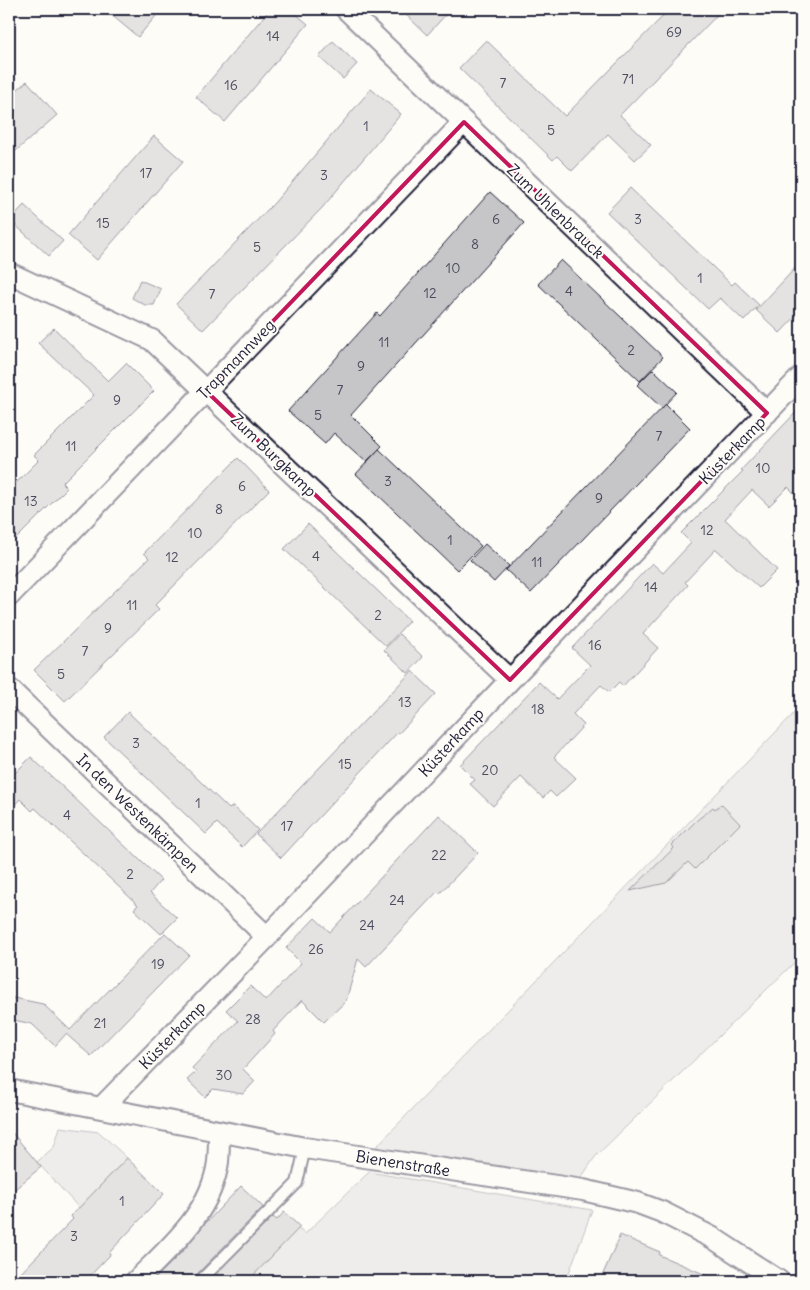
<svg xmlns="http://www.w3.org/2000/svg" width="810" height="1290" font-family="Delius,sans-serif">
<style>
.green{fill:#dddcdb;stroke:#807f8b}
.building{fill:#c6c6c8;stroke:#22223b}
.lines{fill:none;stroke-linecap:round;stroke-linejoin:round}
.lane-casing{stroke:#22223b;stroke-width:14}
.street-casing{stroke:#22223b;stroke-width:24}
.lane{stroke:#fdfcf7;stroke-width:10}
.street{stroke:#fdfcf7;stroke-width:20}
.marked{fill:none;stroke:#c2185b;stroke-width:4;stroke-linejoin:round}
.labels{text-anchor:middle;stroke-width:4;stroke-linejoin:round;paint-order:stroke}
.number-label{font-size:14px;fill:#4b4b5e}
.street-label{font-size:16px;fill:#22223b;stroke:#fdfcf7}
</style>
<rect width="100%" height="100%" fill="#fdfcf7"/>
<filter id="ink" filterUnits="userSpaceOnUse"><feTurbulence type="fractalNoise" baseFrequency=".02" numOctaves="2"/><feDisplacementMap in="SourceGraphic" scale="10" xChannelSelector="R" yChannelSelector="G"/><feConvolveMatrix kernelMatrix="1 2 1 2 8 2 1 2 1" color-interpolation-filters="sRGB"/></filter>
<g filter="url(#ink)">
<path class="green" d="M 801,706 L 801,956 L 595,1157 L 579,1181 L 374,1149 Z
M 60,1127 L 99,1132 L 127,1158 L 79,1208 L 37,1162 L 54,1147 Z
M 369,1172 L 592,1210 L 566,1281 L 243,1281 L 296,1227 L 305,1234 Z"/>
<path class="building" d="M 104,9 L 162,9 L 138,37 Z
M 270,9 L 290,9 L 308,24 L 225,122 L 196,97 Z
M 400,9 L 451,9 L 427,35 Z
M 670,9 L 723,9 L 620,115 L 651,145 L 635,160 L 608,134 L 572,171 L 557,156 L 553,160 L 459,68 L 486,40 L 565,116 Z
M 333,41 L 357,64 L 343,79 L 319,57 Z
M 27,81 L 57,115 L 9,157 L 9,97 Z
M 371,89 L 401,114 L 322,208 L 203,330 L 176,304 L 275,202 Z
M 154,136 L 183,161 L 97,260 L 68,235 Z
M 630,188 L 732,285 L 735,282 L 759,305 L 744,321 L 720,298 L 708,309 L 607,212 Z
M 490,192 L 524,223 L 351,415 L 382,446 L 366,462 L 334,433 L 325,444 L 288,411 L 377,313 L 380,316 Z
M 24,205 L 63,241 L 49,256 L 10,220 Z
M 561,260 L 663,357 L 640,381 L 538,284 Z
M 801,262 L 801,311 L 780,333 L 756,310 Z
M 140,280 L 161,289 L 154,305 L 145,305 L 132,298 Z
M 54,328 L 108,381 L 126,363 L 154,391 L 62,483 L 67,488 L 9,546 L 9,490 L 39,460 L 34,455 L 94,395 L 38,343 Z
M 653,369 L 677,392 L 662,408 L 637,385 Z
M 666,404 L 690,428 L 531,593 L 506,570 Z
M 801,407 L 801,500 L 788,487 L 769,506 L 752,490 L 725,519 L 777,570 L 759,588 L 716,549 L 685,582 L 688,585 L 643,634 L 658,648 L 623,686 L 619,682 L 609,692 L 601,685 L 573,714 L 584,725 L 554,757 L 576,778 L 556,797 L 550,791 L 543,798 L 521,777 L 493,806 L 470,784 L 475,780 L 460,765 L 539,682 L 557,699 L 590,665 L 572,648 L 652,563 L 663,573 L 691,543 L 681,533 L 743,471 L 741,470 Z
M 379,449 L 481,546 L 457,570 L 356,474 Z
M 238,458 L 269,490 L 155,605 L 159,609 L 65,701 L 34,670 L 149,558 L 144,553 Z
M 308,524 L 409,621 L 386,646 L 284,549 Z
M 485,544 L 509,566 L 494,582 L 470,560 Z
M 399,634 L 423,657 L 408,673 L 384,650 Z
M 412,671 L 436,694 L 399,733 L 398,732 L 281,858 L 256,834 Z
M 128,712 L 229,809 L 233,806 L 258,830 L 242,847 L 217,823 L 206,834 L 104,737 Z
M 31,757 L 161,880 L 150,893 L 177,918 L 161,934 L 134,909 L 138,905 L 35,808 L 32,811 L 20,799 L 9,811 L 9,779 Z
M 721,804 L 740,824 L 695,869 L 688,862 L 666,883 L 630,891 L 674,848 L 672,845 L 696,821 L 713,807 L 715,809 Z
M 439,815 L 478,853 L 439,894 L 437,892 L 366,967 L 358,959 L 346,1001 L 324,1022 L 302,1000 L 273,1031 L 275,1034 L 243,1069 L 255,1081 L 243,1094 L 213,1089 L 205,1097 L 187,1080 L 196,1072 L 192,1068 L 238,1021 L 226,1010 L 250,986 L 266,1001 L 301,963 L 286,948 L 315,918 L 330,932 Z
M 165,933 L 189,955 L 91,1056 L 66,1034 L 55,1046 L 32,1024 L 9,1019 L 9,997 L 43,1004 L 70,1030 Z
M 9,1129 L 41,1167 L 9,1194 Z
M 127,1158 L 164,1194 L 109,1253 L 110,1255 L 85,1281 L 13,1281 L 73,1219 L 71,1216 Z
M 241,1186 L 263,1207 L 195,1276 L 193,1281 L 153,1281 L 184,1250 L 203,1226 Z
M 284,1212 L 300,1227 L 248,1281 L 209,1281 L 273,1217 L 277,1220 Z
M 620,1235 L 660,1252 L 659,1255 L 720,1281 L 600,1281 Z"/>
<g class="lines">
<defs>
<path id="lane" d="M 200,1281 L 297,1183 L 305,1148"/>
<path id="street" d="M 346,9 L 767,413
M 9,273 L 152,340 L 510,680
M 9,596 L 464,122
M 9,689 L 267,937
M 9,1090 L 305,1148 L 583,1190 L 638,1203 L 662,1212 L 713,1238 L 779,1281
M 101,1108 L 267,937 L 510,680 L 801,377
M 136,1281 C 170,1247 211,1213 218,1162 C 219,1152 219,1141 219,1131"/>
</defs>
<use href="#lane" class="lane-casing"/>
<use href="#street" class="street-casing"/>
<use href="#lane" class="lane"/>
<use href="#street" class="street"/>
</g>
</g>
<path d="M0 0H810V1290H0ZM 464,122 L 767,413 L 510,680 L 206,391 Z" fill="#fdfcf7" fill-opacity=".55" fill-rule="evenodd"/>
<path class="marked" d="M 464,122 L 767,413 L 510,680 L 206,391 Z"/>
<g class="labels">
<g class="number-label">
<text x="674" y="37">69</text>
<text x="273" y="41">14</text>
<text x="628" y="84">71</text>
<text x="503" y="88">7</text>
<text x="231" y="90">16</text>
<text x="366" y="131">1</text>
<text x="551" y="135">5</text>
<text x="146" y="178">17</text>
<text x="324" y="180">3</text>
<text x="496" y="224">6</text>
<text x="638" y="224">3</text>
<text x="103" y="228">15</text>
<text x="475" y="249">8</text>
<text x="257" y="252">5</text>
<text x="453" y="273">10</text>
<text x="700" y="283">1</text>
<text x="569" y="296">4</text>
<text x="430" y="298">12</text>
<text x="212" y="299">7</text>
<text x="384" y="347">11</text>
<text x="631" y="355">2</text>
<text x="361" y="371">9</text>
<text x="340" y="395">7</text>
<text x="117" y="405">9</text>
<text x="318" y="420">5</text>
<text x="659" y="441">7</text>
<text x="71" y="451">11</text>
<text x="763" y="473">10</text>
<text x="388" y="486">3</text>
<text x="242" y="491">6</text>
<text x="599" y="503">9</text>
<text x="31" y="506">13</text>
<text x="219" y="514">8</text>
<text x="707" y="535">12</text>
<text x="195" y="538">10</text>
<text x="450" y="545">1</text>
<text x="316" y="561">4</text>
<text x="172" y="562">12</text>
<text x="537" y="567">11</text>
<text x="651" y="592">14</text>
<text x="132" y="610">11</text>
<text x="378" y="620">2</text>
<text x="108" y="633">9</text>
<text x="595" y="650">16</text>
<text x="85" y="656">7</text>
<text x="61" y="679">5</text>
<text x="405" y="707">13</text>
<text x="538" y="714">18</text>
<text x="136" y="748">3</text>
<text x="345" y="769">15</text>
<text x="490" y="775">20</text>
<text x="198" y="808">1</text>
<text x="67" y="820">4</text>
<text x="287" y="831">17</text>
<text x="439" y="860">22</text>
<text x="130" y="879">2</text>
<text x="397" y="905">24</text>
<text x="367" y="930">24</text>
<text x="316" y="954">26</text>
<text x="158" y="969">19</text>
<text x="253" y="1024">28</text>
<text x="100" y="1028">21</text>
<text x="224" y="1080">30</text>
<text x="122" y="1206">1</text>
<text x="74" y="1241">3</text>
</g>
<g class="street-label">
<text transform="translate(556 211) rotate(44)" y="6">Zum Uhlenbrauck</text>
<text transform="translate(236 359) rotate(-46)" y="6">Trapmannweg</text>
<text transform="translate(732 450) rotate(-46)" y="6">Küsterkamp</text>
<text transform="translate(274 455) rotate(44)" y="6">Zum Burgkamp</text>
<text transform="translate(451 742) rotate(-47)" y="6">Küsterkamp</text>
<text transform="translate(138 813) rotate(44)" y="6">In den Westenkämpen</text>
<text transform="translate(172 1035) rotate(-46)" y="6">Küsterkamp</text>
<text transform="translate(403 1163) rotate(9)" y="6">Bienenstraße</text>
</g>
</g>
<rect width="810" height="1290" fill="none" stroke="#fdfcf7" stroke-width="30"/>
<rect x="15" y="15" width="780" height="1260" fill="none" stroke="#22223b" stroke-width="2" filter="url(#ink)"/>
</svg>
